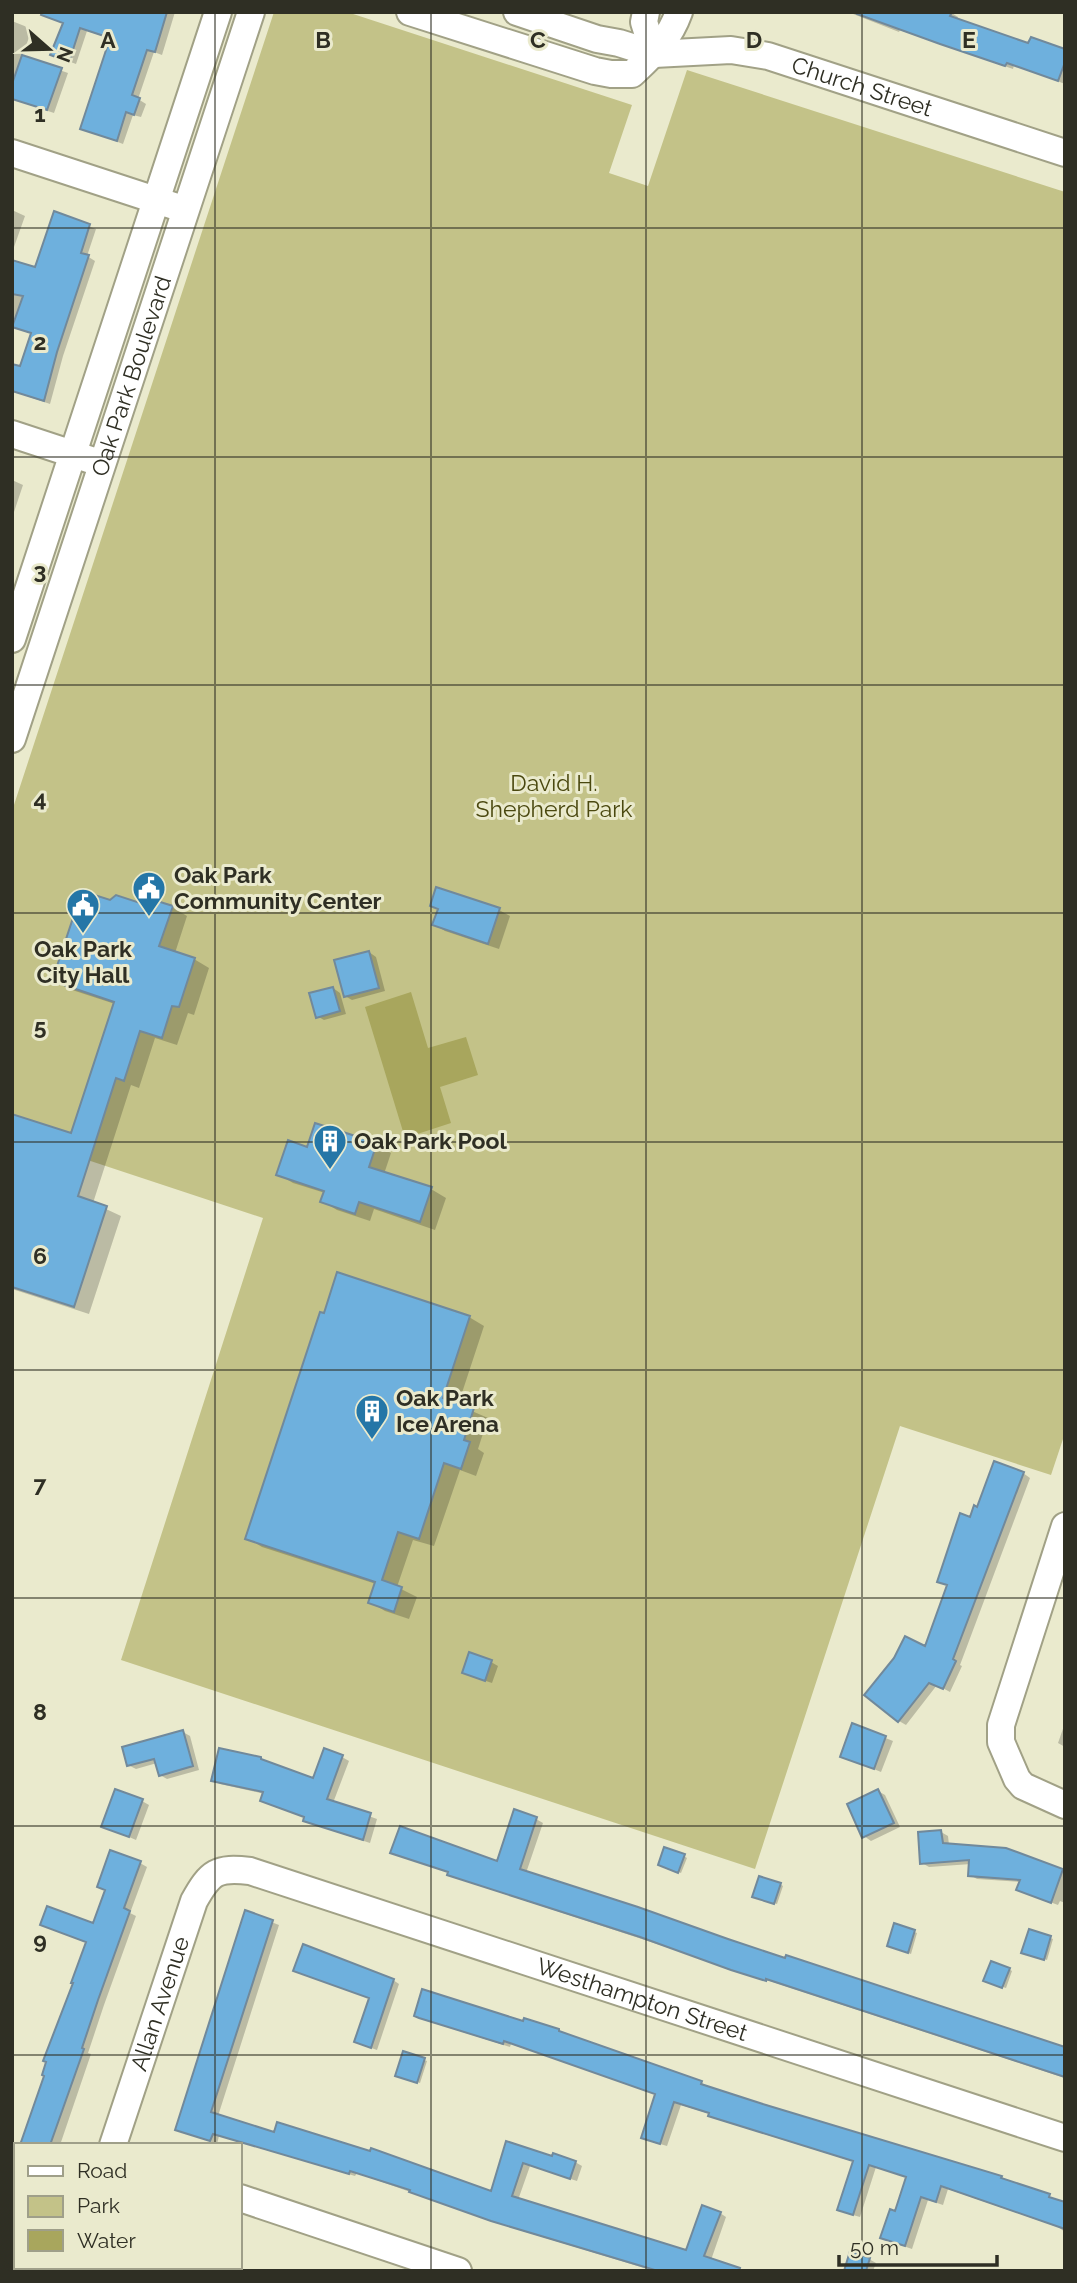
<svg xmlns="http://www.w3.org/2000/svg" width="1077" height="2283" font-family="Raleway,sans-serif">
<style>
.green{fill:#c3c288}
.water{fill:#a8a65d}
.shadow{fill:#0003}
.building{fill:#6eb0dd;stroke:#71899b;stroke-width:2}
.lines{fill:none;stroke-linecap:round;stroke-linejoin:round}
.minor-casing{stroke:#a1a186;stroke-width:30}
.minor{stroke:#fff;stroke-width:26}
.grid{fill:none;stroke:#2f2f24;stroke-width:2;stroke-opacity:0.55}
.labels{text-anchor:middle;stroke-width:6;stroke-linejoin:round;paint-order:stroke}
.street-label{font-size:23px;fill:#2f2f24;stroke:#eaeacd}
.park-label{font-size:23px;fill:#4a480f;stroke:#eaeacd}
.poi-label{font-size:23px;font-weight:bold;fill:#2f2f24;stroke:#eaeacd;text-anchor:start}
.grid-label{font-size:23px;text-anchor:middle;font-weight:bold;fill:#2f2f24;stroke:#eaeacd;stroke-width:6;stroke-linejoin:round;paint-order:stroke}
</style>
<rect width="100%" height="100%" fill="#eaeacd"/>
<path class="green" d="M 274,12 L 347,12 L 632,105 L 609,173 L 648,186 L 687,70 L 1065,192 L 1065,1433 L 1051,1475 L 900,1426 L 755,1869 L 121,1660 L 263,1218 L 12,1135 L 12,811 Z"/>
<path class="water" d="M 411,992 L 428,1048 L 466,1037 L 478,1075 L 440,1087 L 451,1123 L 405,1138 L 365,1007 Z"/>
<path class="shadow" d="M 68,12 L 175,12 L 162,55 L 154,52 L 138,99 L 146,104 L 141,117 L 133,115 L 123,144 L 82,128 L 112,39 L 87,31 L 76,64 L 52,55 Z
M 848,12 L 950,12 L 958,17 L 957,21 L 1029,45 L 1065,51 L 1065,84 L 1014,65 L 1013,69 L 900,30 L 899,32 Z
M 12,21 L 32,29 L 22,57 L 68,73 L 54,113 L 12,99 Z
M 12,210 L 25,216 L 14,247 L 12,247 Z
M 55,214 L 96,229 L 87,256 L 95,261 L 63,356 L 50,404 L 12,391 L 12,369 L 21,368 L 32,334 L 12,327 L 12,292 L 36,269 Z
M 12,480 L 23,485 L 12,518 Z
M 110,902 L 146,907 L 172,907 L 187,916 L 175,953 L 194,959 L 209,968 L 194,1015 L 188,1013 L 177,1045 L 155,1038 L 139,1088 L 131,1085 L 93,1203 L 121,1216 L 89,1314 L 12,1289 L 12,1116 L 72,1135 L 115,1004 L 69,989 L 54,980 Z
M 499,910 L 510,916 L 499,949 L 445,931 L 434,924 Z
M 369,952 L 376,957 L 385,991 L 352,1000 L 345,996 Z
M 333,988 L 340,993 L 346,1014 L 324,1020 L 317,1016 Z
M 376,1145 L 391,1153 L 384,1174 L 431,1189 L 446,1198 L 435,1230 L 374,1209 L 370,1221 L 337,1210 L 322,1201 L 325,1193 L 293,1183 L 278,1174 L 309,1149 Z
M 469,1317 L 484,1326 L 458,1405 L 488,1418 L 478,1449 L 484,1453 L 476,1476 L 460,1470 L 434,1546 L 413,1540 L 397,1587 L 417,1597 L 409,1619 L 385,1611 L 370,1602 L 376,1584 L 262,1547 L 247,1538 Z
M 1023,1473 L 1030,1478 L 960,1665 L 962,1666 L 950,1692 L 937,1685 L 906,1725 L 899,1721 L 971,1519 L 978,1509 Z
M 491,1662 L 498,1666 L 492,1683 L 471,1676 Z
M 1065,1723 L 1065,1747 L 1058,1743 Z
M 853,1725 L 893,1741 L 881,1772 L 842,1756 Z
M 183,1732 L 190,1736 L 199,1770 L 167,1779 L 160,1775 L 157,1763 L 136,1769 L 128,1765 Z
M 342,1757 L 349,1761 L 333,1803 L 377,1819 L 370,1843 L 312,1824 L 305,1820 L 306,1818 L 269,1804 L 262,1801 L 265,1794 L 220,1784 L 213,1780 L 314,1781 Z
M 878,1791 L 885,1795 L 900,1827 L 871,1841 L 864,1836 Z
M 142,1801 L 149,1805 L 136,1840 L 104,1826 Z
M 536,1819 L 543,1823 L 526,1873 L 728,1941 L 1065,2050 L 1065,2078 L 456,1878 L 449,1873 L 393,1852 L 498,1863 Z
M 941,1832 L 948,1836 L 949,1845 L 1006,1850 L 1065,1872 L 1065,1903 L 1060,1901 L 1058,1905 L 1026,1893 L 1021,1882 L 977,1879 L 970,1875 L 971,1864 L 929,1867 L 922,1863 Z
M 684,1856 L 687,1858 L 681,1873 L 663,1866 Z
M 140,1863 L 147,1867 L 130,1913 L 136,1916 L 104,2005 L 88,2053 L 91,2054 L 60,2145 L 22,2145 L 87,1943 L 42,1925 L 94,1925 Z
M 780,1884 L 783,1886 L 777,1904 L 757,1898 Z
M 246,1912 L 279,1925 L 218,2116 L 275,2134 L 492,2193 L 508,2143 L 575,2162 L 582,2166 L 577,2181 L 530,2166 L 518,2200 L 687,2252 L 720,2213 L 726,2217 L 711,2260 L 744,2271 L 654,2271 L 500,2224 L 357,2173 L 355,2176 L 219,2136 L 217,2144 L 177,2129 Z
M 896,1925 L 917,1933 L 911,1954 L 892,1947 Z
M 1050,1938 L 1053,1939 L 1047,1960 L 1026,1953 Z
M 1009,1969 L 1012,1971 L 1006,1988 L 988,1982 Z
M 393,1980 L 399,1984 L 377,2050 L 363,2045 L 356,2042 Z
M 416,2015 L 565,2035 L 702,2083 L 708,2088 L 1001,2177 L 1065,2204 L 1065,2232 L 1058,2227 L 948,2189 L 943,2205 L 928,2200 L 912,2249 L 889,2241 L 882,2237 L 896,2213 L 907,2177 L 876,2167 L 860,2217 L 846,2213 L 855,2162 L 716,2119 L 710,2114 L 681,2105 L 667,2146 L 650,2141 L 657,2094 L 511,2044 L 510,2047 L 428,2021 Z
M 424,2060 L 427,2061 L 420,2083 L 400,2076 Z
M 16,2165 L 16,2267 L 20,2267 L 19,2270 L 12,2268 L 12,2175 Z
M 869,2259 L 876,2263 L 873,2271 L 846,2271 Z"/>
<path class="building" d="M 42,12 L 167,12 L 155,52 L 147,50 L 132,95 L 140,98 L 134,115 L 126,112 L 117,141 L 80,129 L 110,38 L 80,28 L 69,62 L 50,55 L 63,23 L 41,15 Z
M 858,12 L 952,12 L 950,16 L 1028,43 L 1031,37 L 1065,49 L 1065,62 L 1058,81 L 1007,63 L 1005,66 L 940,44 L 857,14 Z
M 22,55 L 62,68 L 47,110 L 12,99 L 12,84 Z
M 54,211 L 90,224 L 81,253 L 89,255 L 57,352 L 44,401 L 12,391 L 12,364 L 20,366 L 31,333 L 12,327 L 23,296 L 12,294 L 12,260 L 35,267 Z
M 436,887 L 500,908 L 488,944 L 432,925 L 438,909 L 430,906 Z
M 82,891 L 110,900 L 116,895 L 146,905 L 154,900 L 173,906 L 159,946 L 195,958 L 179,1007 L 172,1006 L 162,1038 L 140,1031 L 124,1081 L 116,1078 L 78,1196 L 107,1206 L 74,1307 L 12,1287 L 12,1114 L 71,1133 L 114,1002 L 52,981 Z
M 369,951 L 379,988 L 344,997 L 334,960 Z
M 333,987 L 340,1011 L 316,1018 L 309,993 Z
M 315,1123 L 377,1143 L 369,1167 L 432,1187 L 420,1222 L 359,1202 L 355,1214 L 320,1202 L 324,1191 L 276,1175 L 288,1140 L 307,1147 Z
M 337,1272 L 470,1316 L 443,1398 L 474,1408 L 464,1440 L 470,1442 L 461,1469 L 444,1463 L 419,1539 L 398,1532 L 382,1580 L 402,1587 L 394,1612 L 368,1603 L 375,1582 L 245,1539 L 320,1312 L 324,1313 Z
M 994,1461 L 1024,1472 L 953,1659 L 956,1661 L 943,1689 L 929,1683 L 898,1722 L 864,1695 L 894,1658 L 905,1636 L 925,1646 L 947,1585 L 937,1582 L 960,1513 L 970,1517 L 974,1505 L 977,1507 Z
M 469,1652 L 492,1660 L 485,1681 L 462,1673 Z
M 852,1723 L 886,1736 L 874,1769 L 840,1757 Z
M 183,1730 L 193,1766 L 159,1776 L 154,1759 L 127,1766 L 122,1747 Z
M 219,1748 L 261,1757 L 261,1759 L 313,1778 L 324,1748 L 343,1755 L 327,1799 L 371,1813 L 363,1840 L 303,1821 L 304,1817 L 260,1801 L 263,1792 L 211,1781 Z
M 115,1789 L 143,1799 L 129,1837 L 101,1827 Z
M 878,1789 L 894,1823 L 862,1838 L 847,1804 Z
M 514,1809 L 537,1817 L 520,1869 L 638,1907 L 728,1939 L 785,1958 L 786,1955 L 1065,2047 L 1065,2077 L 766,1979 L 766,1981 L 731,1970 L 640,1937 L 447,1875 L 448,1872 L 390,1853 L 400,1826 L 497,1861 Z
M 941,1830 L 943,1843 L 1006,1848 L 1063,1869 L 1051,1903 L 1016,1890 L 1020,1880 L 968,1876 L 969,1860 L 920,1864 L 918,1832 Z
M 664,1847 L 685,1854 L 678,1873 L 658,1865 Z
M 110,1850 L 141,1861 L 124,1908 L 130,1911 L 98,2000 L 82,2048 L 84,2049 L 50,2145 L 20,2145 L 44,2076 L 42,2075 L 46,2062 L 43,2061 L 73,1983 L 71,1983 L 86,1942 L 40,1925 L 47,1906 L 93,1923 L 105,1890 L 97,1887 Z
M 759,1876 L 781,1883 L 774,1904 L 752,1897 Z
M 245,1910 L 273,1920 L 211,2112 L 274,2132 L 277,2122 L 370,2151 L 371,2148 L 491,2191 L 506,2141 L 552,2156 L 553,2153 L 576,2161 L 570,2179 L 523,2163 L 512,2196 L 686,2250 L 702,2205 L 721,2212 L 704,2256 L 740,2268 L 739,2271 L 658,2271 L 491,2221 L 409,2192 L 410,2190 L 350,2171 L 349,2174 L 213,2134 L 210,2141 L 175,2130 Z
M 894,1923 L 915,1930 L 908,1953 L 887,1946 Z
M 1029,1929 L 1051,1936 L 1044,1960 L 1021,1953 Z
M 303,1944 L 394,1979 L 371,2048 L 354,2042 L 369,1998 L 293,1971 Z
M 991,1961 L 1010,1968 L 1002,1988 L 983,1981 Z
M 422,1989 L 523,2021 L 524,2018 L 559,2029 L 559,2031 L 702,2081 L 701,2084 L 766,2105 L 1002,2176 L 1001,2178 L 1050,2194 L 1049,2197 L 1065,2202 L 1065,2229 L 941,2186 L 936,2202 L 921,2197 L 905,2246 L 880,2238 L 890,2209 L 895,2211 L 906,2177 L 869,2165 L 853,2215 L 837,2210 L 853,2161 L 708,2116 L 709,2113 L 674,2102 L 660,2144 L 641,2138 L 655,2094 L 504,2041 L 503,2044 L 419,2018 L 414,2016 Z
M 403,2051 L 425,2058 L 417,2083 L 395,2076 Z
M 850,2251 L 870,2258 L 866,2271 L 844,2271 Z"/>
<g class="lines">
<defs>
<g id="minor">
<path d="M 410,12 L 595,71 L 611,74 L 632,74 C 653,54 669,40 679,12"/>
<path id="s1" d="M 517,12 L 597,39 L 619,43 L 654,54 L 731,50 L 768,56 L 1065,153"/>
<path d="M 646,12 L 644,22 L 654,54"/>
<path d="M 12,153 L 174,206"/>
<path d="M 12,434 L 91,460"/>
<path d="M 12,639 L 218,12"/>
<path id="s2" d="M 12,739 L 251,12"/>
<path d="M 1065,1526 L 1001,1725 L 1001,1742 L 1017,1779 L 1023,1786 L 1065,1805"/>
<path id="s3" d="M 113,2145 L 194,1901 C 210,1872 217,1867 250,1871 L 1065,2138"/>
<path d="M 240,2198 L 458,2271"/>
<path d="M 72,2271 L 73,2267"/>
</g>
</defs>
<use href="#minor" class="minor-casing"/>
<use href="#minor" class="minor"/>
</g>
<path class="grid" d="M 215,12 L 215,2145M 431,12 L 431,2271M 646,12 L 646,2271M 862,12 L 862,2271M 12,228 L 1065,228M 12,457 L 1065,457M 12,685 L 1065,685M 12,913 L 1065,913M 12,1142 L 1065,1142M 12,1370 L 1065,1370M 12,1598 L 1065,1598M 12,1826 L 1065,1826M 12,2055 L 1065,2055M 215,2267 L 215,2271"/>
<defs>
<symbol id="civic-pin" viewBox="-11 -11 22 30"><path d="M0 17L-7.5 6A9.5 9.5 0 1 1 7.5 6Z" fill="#2476a7" stroke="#eaeacd"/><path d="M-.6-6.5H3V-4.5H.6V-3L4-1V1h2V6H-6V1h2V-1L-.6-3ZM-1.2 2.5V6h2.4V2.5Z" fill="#fff"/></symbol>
<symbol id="building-pin" viewBox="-11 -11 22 30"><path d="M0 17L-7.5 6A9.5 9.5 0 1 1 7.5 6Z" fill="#2476a7" stroke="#eaeacd"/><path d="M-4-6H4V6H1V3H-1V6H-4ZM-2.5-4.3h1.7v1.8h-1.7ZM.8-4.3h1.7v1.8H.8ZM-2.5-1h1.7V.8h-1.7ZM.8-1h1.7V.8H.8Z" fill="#fff"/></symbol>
</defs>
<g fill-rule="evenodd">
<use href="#civic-pin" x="130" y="869" width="38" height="52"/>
<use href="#civic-pin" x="64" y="886" width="38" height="52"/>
<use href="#building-pin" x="311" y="1122" width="38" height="52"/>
<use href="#building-pin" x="353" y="1392" width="38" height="52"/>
</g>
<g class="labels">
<g class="street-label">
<text dy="8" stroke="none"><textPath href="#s1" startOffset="357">Church Street</textPath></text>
<text dy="8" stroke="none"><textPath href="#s2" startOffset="382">Oak Park Boulevard</textPath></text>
<text dy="8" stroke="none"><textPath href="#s3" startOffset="740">Westhampton Street</textPath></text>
<text dy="8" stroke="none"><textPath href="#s3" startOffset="149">Allan Avenue</textPath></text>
</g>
<g class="park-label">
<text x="554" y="791">David H.<tspan x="554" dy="26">Shepherd Park</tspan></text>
</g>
<g class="poi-label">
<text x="174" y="883">Oak Park<tspan x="174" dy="26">Community Center</tspan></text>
<text x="83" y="957" text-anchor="middle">Oak Park<tspan x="83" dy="26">City Hall</tspan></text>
<text x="354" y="1149">Oak Park Pool</text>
<text x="396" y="1406">Oak Park<tspan x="396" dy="26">Ice Arena</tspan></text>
</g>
</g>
<g class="grid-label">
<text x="108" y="48">A</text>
<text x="323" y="48">B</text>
<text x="538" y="48">C</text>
<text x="754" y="48">D</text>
<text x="969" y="48">E</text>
<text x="40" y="122">1</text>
<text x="40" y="350">2</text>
<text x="40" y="579">3</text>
<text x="40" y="807">4</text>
<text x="40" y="1035">5</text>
<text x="40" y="1264">6</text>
<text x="40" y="1492">7</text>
<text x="40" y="1720">8</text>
<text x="40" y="1949">9</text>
</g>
<rect width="1077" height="2283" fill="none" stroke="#2f2f24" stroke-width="28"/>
<rect x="14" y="2143" width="228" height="126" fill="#eaeacd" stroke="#9f9f89" stroke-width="2"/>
<rect x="28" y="2166" width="35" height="10" fill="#ffffff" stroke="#9f9f89" stroke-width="2"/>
<text x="77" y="2178" font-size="21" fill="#2f2f24">Road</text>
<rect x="28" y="2196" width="35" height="21" fill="#c3c288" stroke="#9f9f89" stroke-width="2"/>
<text x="77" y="2213" font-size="21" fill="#2f2f24">Park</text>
<rect x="28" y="2230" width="35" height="21" fill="#a8a65d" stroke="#9f9f89" stroke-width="2"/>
<text x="77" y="2248" font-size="21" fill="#2f2f24">Water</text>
<g transform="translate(49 49) rotate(110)" stroke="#eaeacd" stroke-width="5" paint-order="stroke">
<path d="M0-5L12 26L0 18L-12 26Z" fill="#2f2f24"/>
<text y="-10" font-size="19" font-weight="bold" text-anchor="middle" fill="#2f2f24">N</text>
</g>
<path d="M839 2255v10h158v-10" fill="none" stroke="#2f2f24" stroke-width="3.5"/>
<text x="850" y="2255" font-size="21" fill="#2f2f24" stroke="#eaeacd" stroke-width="5" paint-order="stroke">50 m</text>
</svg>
